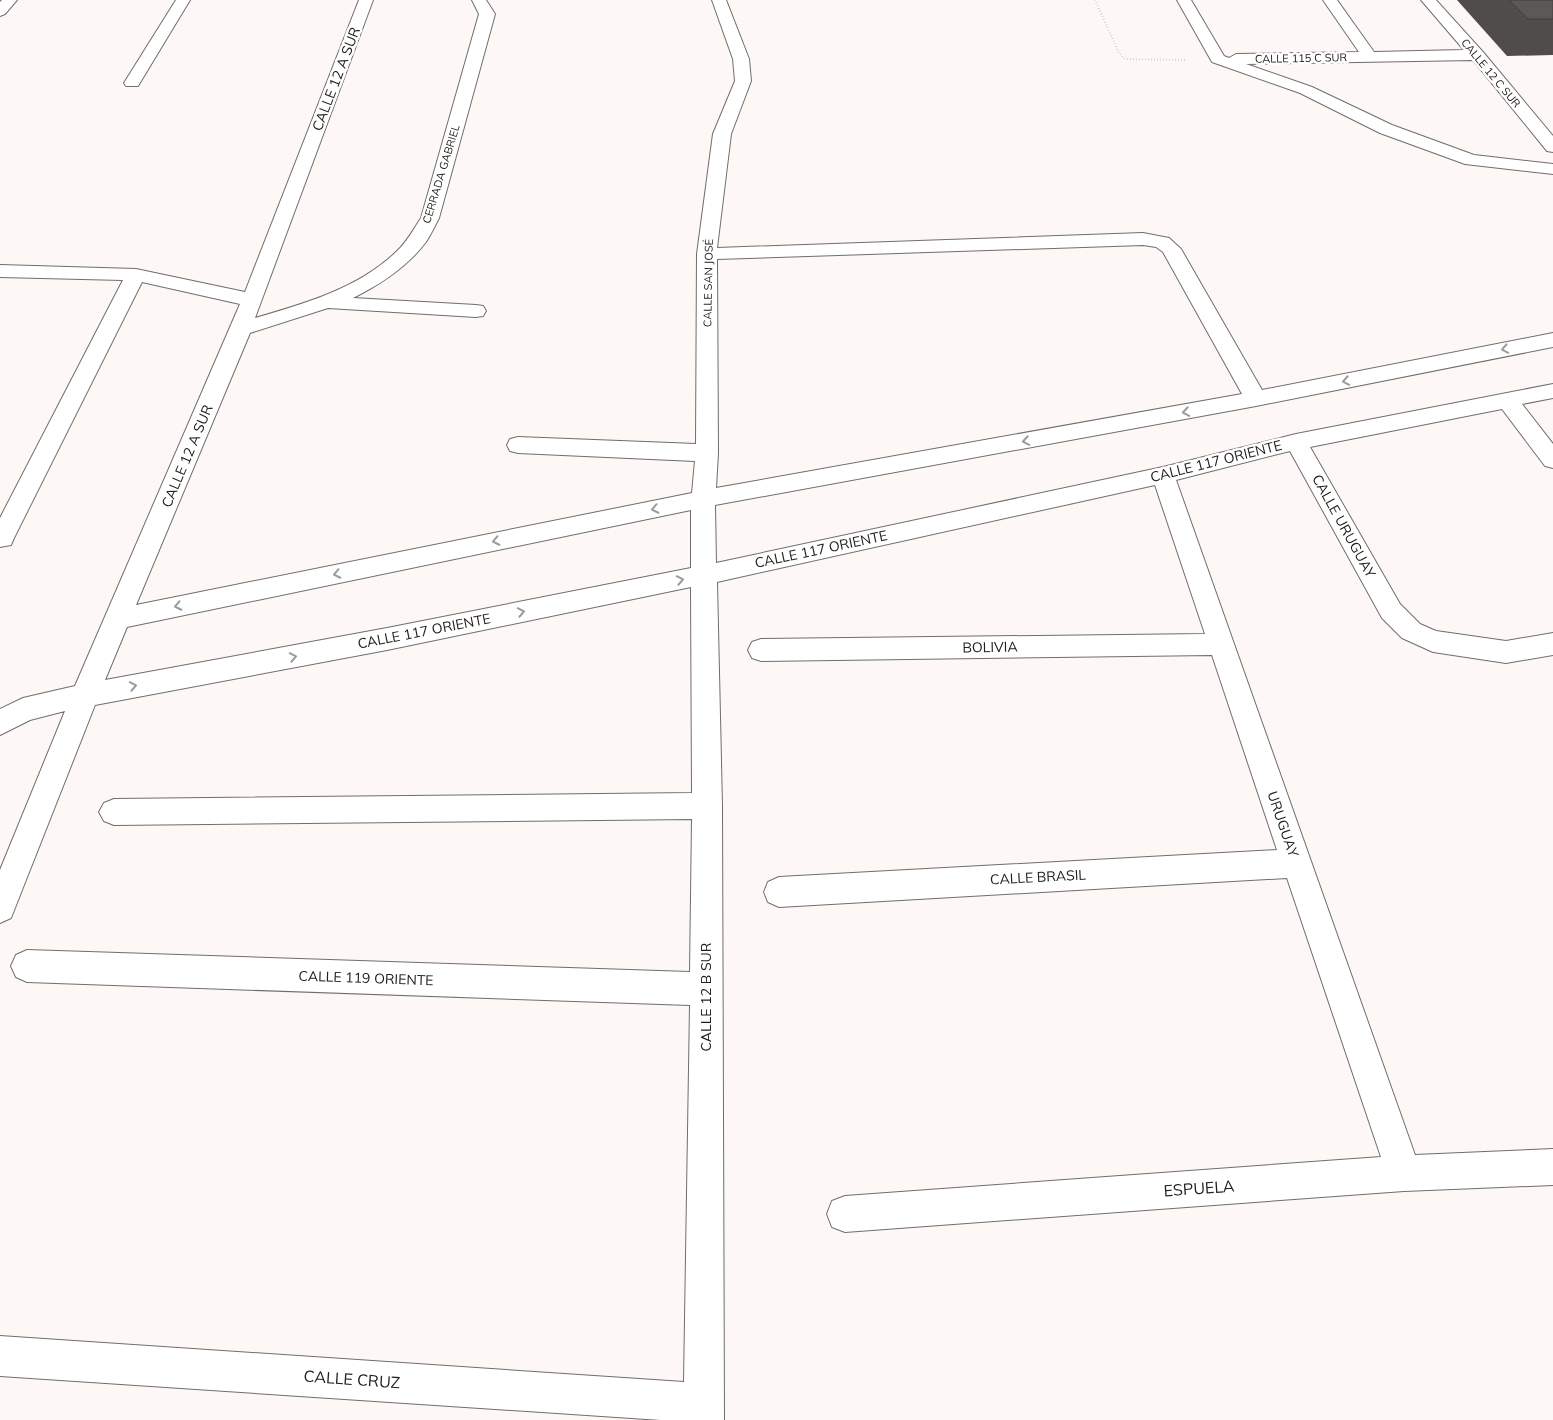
<svg xmlns="http://www.w3.org/2000/svg" width="1553" height="1420" font-family="Mulish,sans-serif">
<style>
.lines{fill:none;stroke-linecap:round;stroke-linejoin:round}
.minor-casing{stroke:#716d6b;stroke-width:2}
.path{stroke:#b5b2b0;stroke-width:2;stroke-dasharray:0.5 2.5;stroke-linecap:butt}
.minor{fill:#fff;fill-rule:evenodd}
.wall{fill:#4f4c4b}
.building{fill:#5c5857;stroke:#403e3d}
.oneway{stroke:#9c9b9b}
.labels{text-anchor:middle;stroke-width:5;stroke-linejoin:round;paint-order:stroke}
.far-street-label{font-size:11px;fill:#222120;stroke:#fff}
.street-label{font-size:14px;fill:#222120;stroke:#fff}
.near-street-label{font-size:16px;fill:#222120;stroke:#fff}
</style>
<rect width="100%" height="100%" fill="#fdf8f6"/>
<g class="lines">
<defs>
<path id="minor" d="M 2,0 L 17,0 L 5,14 L 0,16 L 0,2 Z
M 176,0 L 190,0 L 138,86 L 126,86 L 124,83 Z
M 359,0 L 373,0 L 255,318 C 304,304 359,288 396,252 C 407,242 413,230 421,218 L 479,14 L 472,0 L 486,0 L 495,14 L 439,218 C 435,226 431,234 426,242 C 407,267 381,284 353,298 L 476,305 L 483,306 L 486,311 L 483,316 L 476,317 L 328,308 L 250,333 L 136,605 L 692,493 L 695,461 L 518,453 L 510,451 L 507,445 L 510,439 L 518,437 L 696,444 L 697,254 L 713,134 L 735,81 L 733,59 L 712,0 L 726,0 L 749,59 L 751,81 L 731,134 L 717,248 L 1143,233 L 1169,238 L 1181,249 L 1262,390 L 1553,333 L 1553,347 L 1256,406 L 715,505 L 716,563 L 1163,467 L 1296,434 L 1553,384 L 1553,398 L 1522,404 L 1553,444 L 1553,468 L 1545,466 L 1502,409 L 1310,447 L 1400,604 L 1420,624 L 1436,631 L 1506,641 L 1553,633 L 1553,655 L 1506,663 L 1433,652 L 1402,638 L 1382,618 L 1290,451 L 1176,480 L 1415,1155 L 1553,1149 L 1553,1185 L 1404,1191 L 845,1232 L 832,1227 L 827,1214 L 832,1201 L 845,1196 L 1381,1157 L 1287,878 L 779,907 L 768,902 L 764,892 L 768,882 L 779,877 L 1277,850 L 1212,655 L 761,661 L 752,658 L 748,650 L 752,642 L 761,639 L 1205,634 L 1155,485 L 717,582 L 722,806 L 724,1420 L 661,1420 L 0,1376 L 0,1336 L 684,1382 L 690,1005 L 27,982 L 16,977 L 11,966 L 16,955 L 27,950 L 690,972 L 692,819 L 114,825 L 104,821 L 99,812 L 104,803 L 114,799 L 692,793 L 691,587 L 387,650 L 95,705 L 11,918 L 0,923 L 0,870 L 65,711 L 30,720 L 0,735 L 0,709 L 23,698 L 75,686 L 240,304 L 142,282 L 14,538 L 11,545 L 0,547 L 0,518 L 123,280 L 0,277 L 0,265 L 136,269 L 245,292 ZM 1143,245 L 1156,247 L 1163,252 L 1242,394 L 716,488 L 718,453 L 717,259 ZM 691,510 L 691,568 L 387,628 L 105,680 L 127,627 Z
M 1177,0 L 1191,0 L 1224,56 L 1229,58 L 1236,54 L 1359,52 L 1323,0 L 1337,0 L 1374,52 L 1464,50 L 1421,0 L 1436,0 L 1483,52 L 1553,136 L 1553,152 L 1547,151 L 1473,60 L 1246,64 L 1312,87 L 1392,125 L 1474,155 L 1553,164 L 1553,174 L 1465,164 L 1380,133 L 1300,93 L 1212,62 Z"/>
</defs>
<use href="#minor" class="minor-casing"/>
<path class="path" d="M 1095,0 L 1119,53 L 1125,59 L 1185,60"/>
<use href="#minor" class="minor"/>
</g>
<path class="wall" d="M 1457,0 L 1553,0 L 1553,55 L 1507,56 Z"/>
<path class="building" d="M 1509,0 L 1553,0 L 1553,19 L 1528,19 Z"/>
<defs><path id="oneway-chevron" d="M-2-3.5L2.5 0L-2 3.5" fill="none" stroke-width="1.6" stroke-linecap="round" stroke-linejoin="round" transform="scale(1.25)"/></defs>
<g class="oneway">
<use href="#oneway-chevron" transform="translate(1505 349) rotate(169)"/>
<use href="#oneway-chevron" transform="translate(1346 381) rotate(169)"/>
<use href="#oneway-chevron" transform="translate(1186 412) rotate(170)"/>
<use href="#oneway-chevron" transform="translate(1026 441) rotate(170)"/>
<use href="#oneway-chevron" transform="translate(655 509) rotate(168)"/>
<use href="#oneway-chevron" transform="translate(496 541) rotate(168)"/>
<use href="#oneway-chevron" transform="translate(337 574) rotate(168)"/>
<use href="#oneway-chevron" transform="translate(680 580) rotate(-11)"/>
<use href="#oneway-chevron" transform="translate(178 606) rotate(168)"/>
<use href="#oneway-chevron" transform="translate(521 612) rotate(-11)"/>
<use href="#oneway-chevron" transform="translate(293 657) rotate(-11)"/>
<use href="#oneway-chevron" transform="translate(133 686) rotate(-11)"/>
</g>
<g class="labels">
<g class="far-street-label">
<text transform="translate(1301 58) rotate(-1)" y="4">CALLE 115 C SUR</text>
<text transform="translate(1491 73) rotate(50)" y="4">CALLE 12 C SUR</text>
<text transform="translate(441 174) rotate(-73)" y="4">CERRADA GABRIEL</text>
<text transform="translate(708 283) rotate(-89)" y="4">CALLE SAN JOSÉ</text>
</g>
<g class="street-label">
<text transform="translate(336 79) rotate(-69)" y="5">CALLE 12 A SUR</text>
<text transform="translate(187 456) rotate(-67)" y="5">CALLE 12 A SUR</text>
<text transform="translate(1216 461) rotate(-14)" y="5">CALLE 117 ORIENTE</text>
<text transform="translate(1344 526) rotate(61)" y="5">CALLE URUGUAY</text>
<text transform="translate(821 549) rotate(-12)" y="5">CALLE 117 ORIENTE</text>
<text transform="translate(424 631) rotate(-11)" y="5">CALLE 117 ORIENTE</text>
<text transform="translate(990 647) rotate(-1)" y="5">BOLIVIA</text>
<text transform="translate(1283 824) rotate(71)" y="5">URUGUAY</text>
<text transform="translate(1038 877) rotate(-3)" y="5">CALLE BRASIL</text>
<text transform="translate(366 978) rotate(2)" y="5">CALLE 119 ORIENTE</text>
<text transform="translate(706 997) rotate(-90)" y="5">CALLE 12 B SUR</text>
</g>
<g class="near-street-label">
<text transform="translate(1199 1188) rotate(-4)" y="6">ESPUELA</text>
<text transform="translate(352 1379) rotate(4)" y="6">CALLE CRUZ</text>
</g>
</g>
</svg>
